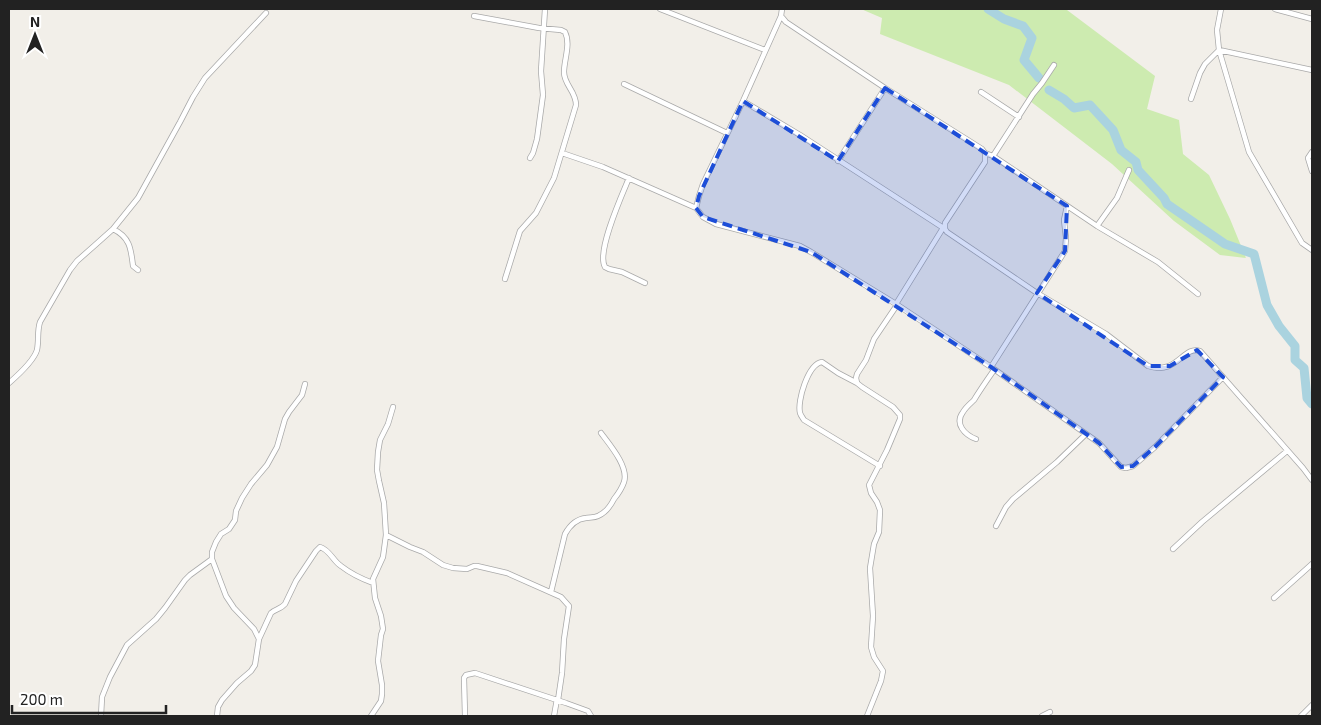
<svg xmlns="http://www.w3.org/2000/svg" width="1321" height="725" font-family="'Exo 2',sans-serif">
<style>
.grass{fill:#cdebb0}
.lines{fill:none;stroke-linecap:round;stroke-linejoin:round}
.river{stroke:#aad3df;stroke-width:9}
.street-casing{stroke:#a9a9a9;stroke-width:6}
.street{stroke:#fff;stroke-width:4.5}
.marked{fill:#1d4ed8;fill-opacity:0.2;stroke:#1d4ed8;stroke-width:4;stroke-dasharray:10 6;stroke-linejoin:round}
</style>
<rect width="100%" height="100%" fill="#f2efe9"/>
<path class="grass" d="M 861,9 L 1065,9 L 1067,10 L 1155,76 L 1147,109 L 1179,120 L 1183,154 L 1209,175 L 1230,219 L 1246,258 L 1220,255 L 1174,221 L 1112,164 L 1009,85 L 880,34 L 882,18 Z"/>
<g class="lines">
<path class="river" d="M 988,9 L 1004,19 L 1023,26 L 1032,38 L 1024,60 L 1039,78
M 1049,90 L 1064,99 L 1074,108 L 1090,105 L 1113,130 L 1121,150 L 1136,162 L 1138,170 L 1164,198 L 1167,204 L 1225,244 L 1254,254 L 1267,305 L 1279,326 L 1295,346 L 1295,360 L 1304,368 L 1307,398 L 1312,404"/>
<defs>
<path id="street" d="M 660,9 L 765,50
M 782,9 L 781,16 L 786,22 L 885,88 L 982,149 L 985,153 L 985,162 L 945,223 L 945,229 L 947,232 L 1037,293 L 1106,334 L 1148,366 C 1177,376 1183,345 1200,351 L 1303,468 L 1312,480
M 1221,9 L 1217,30 L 1219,50 L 1249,152 L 1302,243 L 1312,250
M 1275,9 L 1312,19
M 474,16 L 539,28 L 561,30 L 565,32 C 571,44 564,60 564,72 C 564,85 576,91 576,105 L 554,178 L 536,213 L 520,231 L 505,279
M 781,16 L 743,101 L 703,184 L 699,196 L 696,208 L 703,217 L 716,224 L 800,246 L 811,252 L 896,304 L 991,367 L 1099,443 L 1121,467 L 1126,468 L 1133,466 L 1155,447 L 1223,377
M 624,84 L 727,133
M 981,92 L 1019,117
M 1191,99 L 1200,73 L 1205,64 L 1219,50 L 1312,70
M 743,101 L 800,135 L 945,229
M 1312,152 L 1308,158 L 1312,171
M 562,153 L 603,167 L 696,208
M 985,153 L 993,156 L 1097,226 L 1158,262 L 1198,294
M 993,156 L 1033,94 L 1042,83 L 1054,65
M 530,158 L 533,153 L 537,139 L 543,95 L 541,71 L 545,9
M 838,161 L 885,88
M 629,178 C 622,195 596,252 605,267 L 609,269 L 622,272 L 645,283
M 1097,226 L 1117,198 L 1129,170
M 113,229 C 130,237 131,249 133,266 L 138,270
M 896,304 L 943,228
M 991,367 L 1065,251 L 1066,238 L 1064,220 L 1067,206
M 9,383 C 17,376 34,360 37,350 C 39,340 37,331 40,322 L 70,270 L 77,261 L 94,246 L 113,229 L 138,198 L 180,122 L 193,97 L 205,78 L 266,13
M 857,383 L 838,373 L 822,362 C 808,364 797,401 800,413 C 801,416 803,418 804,420 L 880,466
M 976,439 C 965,435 954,424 963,412 C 966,407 970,404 974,400 C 980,390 987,380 994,370
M 996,526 L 1006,507 L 1013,499 L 1057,462 L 1086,434
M 386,535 L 410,547 L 423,552 L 443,565 L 453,568 L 467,569 L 474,566 L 477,566 L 507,573 L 561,597 L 569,606 L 564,639 L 562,673 L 558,700
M 1173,549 L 1202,522 L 1287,451
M 551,592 L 565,534 C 570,525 576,519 586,518 C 590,517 594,518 598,516 C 605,513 611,505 614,499 C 618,494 622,488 624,482 C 629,467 610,445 601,433
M 1274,598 L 1312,564
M 259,639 L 271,613 C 275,609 281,609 285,604 L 296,581 L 316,551 L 320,547 C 330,550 333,561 341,566 C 350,573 362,579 373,583
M 101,716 L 102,697 L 110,677 L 127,645 L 156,619 L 165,608 L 185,580 L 190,575 L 212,559
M 217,716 L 218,707 L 222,700 L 237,683 L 251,671 L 255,665 L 259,639 L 254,629 L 234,608 L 226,596 L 212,559 L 212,552 L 216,542 L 221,534 L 229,529 L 235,520 L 236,511 L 242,498 L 251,484 L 267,465 L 277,447 L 285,419 L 289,412 L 302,395 L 305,384
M 371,716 L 381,701 L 382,694 L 382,685 L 378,661 L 381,635 L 383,629 L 381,616 L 375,598 L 373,579 L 383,557 L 386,535 L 384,503 L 379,481 L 377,470 L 378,452 L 380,440 L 388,424 L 393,407
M 465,716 L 464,678 L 466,675 L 475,673 L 566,703 L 588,711 L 591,716
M 554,716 L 557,699
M 867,716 L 881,681 L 883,671 L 874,657 L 871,647 L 873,616 L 870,568 L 874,544 L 879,532 L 880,510 L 877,502 L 871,493 L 869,485 L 887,450 L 900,419 L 900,415 L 893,407 L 862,387 L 857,383 L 856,378 L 857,374 L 866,360 L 874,339 L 897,305
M 1042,716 L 1050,712
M 1301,716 L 1312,705"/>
</defs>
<use href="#street" class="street-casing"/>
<use href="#street" class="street"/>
</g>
<path class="marked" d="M 885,88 L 1067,206 L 1065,251 L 1037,293 L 1148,366 L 1170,366 L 1197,350 L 1223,377 L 1155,447 L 1133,466 L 1121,467 L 1099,443 L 991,367 L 811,252 L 703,217 L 696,208 L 699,196 L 743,101 L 838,161 Z"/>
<rect width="1321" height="725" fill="none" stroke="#222222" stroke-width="20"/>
<g transform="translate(35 35)" stroke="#ffffff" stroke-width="4" paint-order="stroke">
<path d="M0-4L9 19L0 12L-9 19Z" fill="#222222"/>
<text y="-8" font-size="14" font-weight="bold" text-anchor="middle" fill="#222222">N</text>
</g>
<path d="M12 705v8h154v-8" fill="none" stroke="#222222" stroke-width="2.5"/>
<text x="20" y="705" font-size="15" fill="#222222" stroke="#ffffff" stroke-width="4" paint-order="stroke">200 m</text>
</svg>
